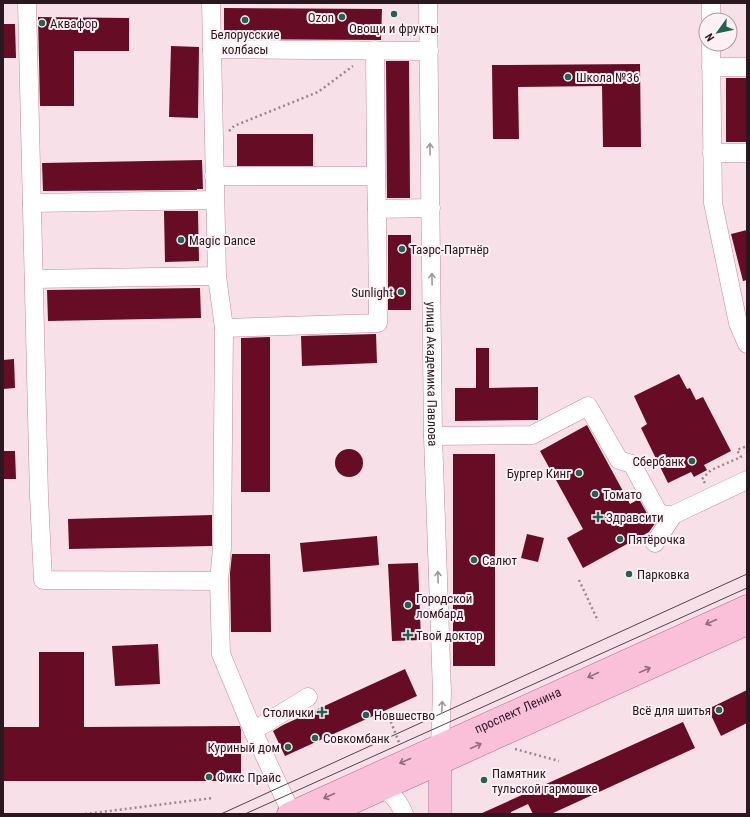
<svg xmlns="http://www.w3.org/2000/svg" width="750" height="817" font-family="'Roboto Condensed',sans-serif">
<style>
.building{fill:#660c24}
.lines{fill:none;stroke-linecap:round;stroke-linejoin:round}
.minor-casing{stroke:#c18aa1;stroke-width:19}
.major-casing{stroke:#b06a88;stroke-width:23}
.path{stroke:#9c868e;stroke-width:2.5;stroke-dasharray:2 3;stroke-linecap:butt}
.minor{stroke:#fff;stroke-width:18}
.major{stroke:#fac0da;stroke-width:22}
.tram{stroke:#57424a;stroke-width:1}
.oneway{stroke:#a0979a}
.oneway2{stroke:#926c7c}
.poi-dot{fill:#216352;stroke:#fef1f6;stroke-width:1.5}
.labels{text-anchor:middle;stroke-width:4;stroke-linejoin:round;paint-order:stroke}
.poi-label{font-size:13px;fill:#2b171f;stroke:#fef1f6;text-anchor:start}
.street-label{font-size:13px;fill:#2b171f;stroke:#fef1f6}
</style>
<rect width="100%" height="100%" fill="#f8e0e9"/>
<path class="building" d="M 224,8 L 382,9 L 381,40 L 224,39 Z
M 38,17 L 129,18 L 129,51 L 74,51 L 74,106 L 40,106 Z
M 3,24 L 15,24 L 16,58 L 3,58 Z
M 171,46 L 199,47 L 198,118 L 169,117 Z
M 386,61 L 409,61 L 410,198 L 387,198 Z
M 640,64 L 641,147 L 603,147 L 602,86 L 518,87 L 519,139 L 493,139 L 492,65 Z
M 726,78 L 747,78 L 747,142 L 726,142 Z
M 237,134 L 313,134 L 313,166 L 237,166 Z
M 202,160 L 203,189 L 197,189 L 197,190 L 43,191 L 42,163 Z
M 164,211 L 198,211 L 199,261 L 165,262 Z
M 747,230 L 747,280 L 743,281 L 731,234 Z
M 388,235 L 411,235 L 411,310 L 388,310 Z
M 200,288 L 201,318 L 48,321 L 47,290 Z
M 376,334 L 377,363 L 302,366 L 301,336 Z
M 270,337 L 270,492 L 241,492 L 241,338 Z
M 476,348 L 489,348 L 489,388 L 538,387 L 538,420 L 455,421 L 455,388 L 476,388 Z
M 14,359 L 15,388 L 3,389 L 3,360 Z
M 679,374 L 687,389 L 690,388 L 696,400 L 703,397 L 731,451 L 704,465 L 707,470 L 694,477 L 691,472 L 668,483 L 641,428 L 647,424 L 634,396 Z
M 587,425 L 630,504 L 639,499 L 649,517 L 656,522 L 649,532 L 583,568 L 567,538 L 583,529 L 540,451 Z
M335 463a14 14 0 1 1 28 0a14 14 0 1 1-28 0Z
M 3,451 L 15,451 L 16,479 L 3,479 Z
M 453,454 L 495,454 L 495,666 L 453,666 Z
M 212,515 L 212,546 L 69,549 L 68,519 Z
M 527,534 L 544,538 L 538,562 L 521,558 Z
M 377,536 L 379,565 L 303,572 L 300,543 Z
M 232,554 L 270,554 L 271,632 L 231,632 L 230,573 Z
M 418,563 L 421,640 L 392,641 L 388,564 Z
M 158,644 L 160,684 L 115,686 L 112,646 Z
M 39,652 L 84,652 L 84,727 L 240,726 L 241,730 L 241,781 L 3,781 L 3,727 L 39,727 Z
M 405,669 L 417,696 L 285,756 L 273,731 L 283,725 Z
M 747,690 L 747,723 L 721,736 L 708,709 Z
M 683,722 L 695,748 L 551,814 L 533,814 L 528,804 L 511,812 L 511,814 L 480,814 Z"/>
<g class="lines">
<defs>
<g id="minor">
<path d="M 27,3 L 39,496 L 43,580 L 219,581"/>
<path d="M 211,3 L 217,276 L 224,328 L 222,548 L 219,581 L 221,654 L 253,731"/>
<path id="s1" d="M 428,3 L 433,436 L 442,692 L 440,746"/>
<path d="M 711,3 L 711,20"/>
<path d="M 711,44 L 713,203 L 738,323 L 747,344"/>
<path d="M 212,49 L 429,51"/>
<path d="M 375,50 L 376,176"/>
<path d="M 711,67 L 747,67"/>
<path d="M 712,153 L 747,153"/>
<path d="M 214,176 L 376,176 L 377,209"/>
<path d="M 32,203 L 214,200"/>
<path d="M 34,279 L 217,276"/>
<path d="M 224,328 L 378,323 L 377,209 L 431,208"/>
<path d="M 433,436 L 532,435 L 588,406 L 619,460 L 632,464 L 658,512 L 665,515 L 673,515 L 747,480"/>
<path d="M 655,543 L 673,515"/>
<path d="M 374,784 C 390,792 397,797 404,814"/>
<path d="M 291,812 L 253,731 L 308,697"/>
</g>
<g id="major">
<path id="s2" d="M 288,814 L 747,606"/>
<path d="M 328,814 L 747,624"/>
<path d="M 440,814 L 440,751"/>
</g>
</defs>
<use href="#minor" class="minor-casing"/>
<use href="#major" class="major-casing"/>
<path class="path" d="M 229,131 L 234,126 L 318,92 L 353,66
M 705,483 L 702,479 L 711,470 L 741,457 L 737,450 L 747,446
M 579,580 L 598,621
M 389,717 L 400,745
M 515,749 L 559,761
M 85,814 L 213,798"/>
<use href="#minor" class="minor"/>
<use href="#major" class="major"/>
<path class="tram" d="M 221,814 L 747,574
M 245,814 L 747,588"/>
</g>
<defs><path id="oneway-shaft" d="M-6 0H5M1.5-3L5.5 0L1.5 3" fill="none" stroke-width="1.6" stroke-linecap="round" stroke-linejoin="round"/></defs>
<g class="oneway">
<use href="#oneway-shaft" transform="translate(430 149) rotate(-91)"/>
<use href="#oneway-shaft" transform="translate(432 279) rotate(-91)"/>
<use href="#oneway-shaft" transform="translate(438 577) rotate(-92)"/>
<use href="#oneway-shaft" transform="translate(442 707) rotate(-87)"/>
</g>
<g class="oneway2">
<use href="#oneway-shaft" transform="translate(711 622) rotate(156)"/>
<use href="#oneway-shaft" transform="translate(645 670) rotate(-24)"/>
<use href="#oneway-shaft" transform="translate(593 675) rotate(155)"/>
<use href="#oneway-shaft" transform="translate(476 746) rotate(-25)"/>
<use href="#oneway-shaft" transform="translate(405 761) rotate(156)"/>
<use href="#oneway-shaft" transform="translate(329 796) rotate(156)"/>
</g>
<g class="poi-dot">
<circle cx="394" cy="14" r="4"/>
<circle cx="342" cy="17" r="4"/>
<circle cx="245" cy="20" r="4"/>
<circle cx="42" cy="23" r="4"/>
<circle cx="568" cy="77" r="4"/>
<circle cx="181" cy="240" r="4"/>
<circle cx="402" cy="249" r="4"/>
<circle cx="401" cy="292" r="4"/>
<circle cx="692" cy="461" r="4"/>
<circle cx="579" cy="473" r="4"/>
<circle cx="595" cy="494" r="4"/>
<path d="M596 511h4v4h4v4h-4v4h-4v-4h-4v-4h4z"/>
<circle cx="620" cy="539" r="4"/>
<circle cx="474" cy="560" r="4"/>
<circle cx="629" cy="574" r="4"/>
<circle cx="408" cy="605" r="4"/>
<path d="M406 629h4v4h4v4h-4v4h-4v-4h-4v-4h4z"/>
<circle cx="719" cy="710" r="4"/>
<path d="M320 706h4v4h4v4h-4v4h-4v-4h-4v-4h4z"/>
<circle cx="366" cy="715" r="4"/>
<circle cx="315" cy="738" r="4"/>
<circle cx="288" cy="747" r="4"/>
<circle cx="209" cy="777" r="4"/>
<circle cx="484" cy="780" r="4"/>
</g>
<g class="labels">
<g class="poi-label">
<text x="334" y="22" text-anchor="end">Ozon</text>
<text x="50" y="28">Аквафор</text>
<text x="394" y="33" text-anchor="middle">Овощи и фрукты</text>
<text x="245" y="39" text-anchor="middle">Белорусские<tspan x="245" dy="15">колбасы</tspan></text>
<text x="576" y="82">Школа №36</text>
<text x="189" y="245">Magic Dance</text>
<text x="410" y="254">Таэрс-Партнёр</text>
<text x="393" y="297" text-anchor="end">Sunlight</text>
<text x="684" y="466" text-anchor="end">Сбербанк</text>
<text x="571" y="478" text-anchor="end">Бургер Кинг</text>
<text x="603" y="499">Томато</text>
<text x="606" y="522">Здравсити</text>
<text x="628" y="544">Пятёрочка</text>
<text x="482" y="565">Салют</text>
<text x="637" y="579">Парковка</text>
<text x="416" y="603">Городской<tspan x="416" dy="15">ломбард</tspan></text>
<text x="416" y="640">Твой доктор</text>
<text x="711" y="715" text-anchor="end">Всё для шитья</text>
<text x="314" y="717" text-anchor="end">Столички</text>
<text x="374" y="720">Новшество</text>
<text x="323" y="743">Совкомбанк</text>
<text x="280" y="752" text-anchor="end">Куриный дом</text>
<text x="492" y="778">Памятник<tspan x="492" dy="15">тульской гармошке</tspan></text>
<text x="217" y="782">Фикс Прайс</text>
</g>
<g class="street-label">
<text dy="5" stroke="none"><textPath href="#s1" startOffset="371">улица Академика Павлова</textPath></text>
<text dy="5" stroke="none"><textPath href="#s2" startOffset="252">проспект Ленина</textPath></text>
</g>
</g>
<rect width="750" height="817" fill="none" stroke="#2b171f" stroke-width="8"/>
<g transform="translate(718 32) rotate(237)"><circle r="19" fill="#fef1f6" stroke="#aa9aa0"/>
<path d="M0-3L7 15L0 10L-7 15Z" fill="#216352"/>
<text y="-6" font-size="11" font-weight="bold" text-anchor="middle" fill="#2b171f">N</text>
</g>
</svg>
